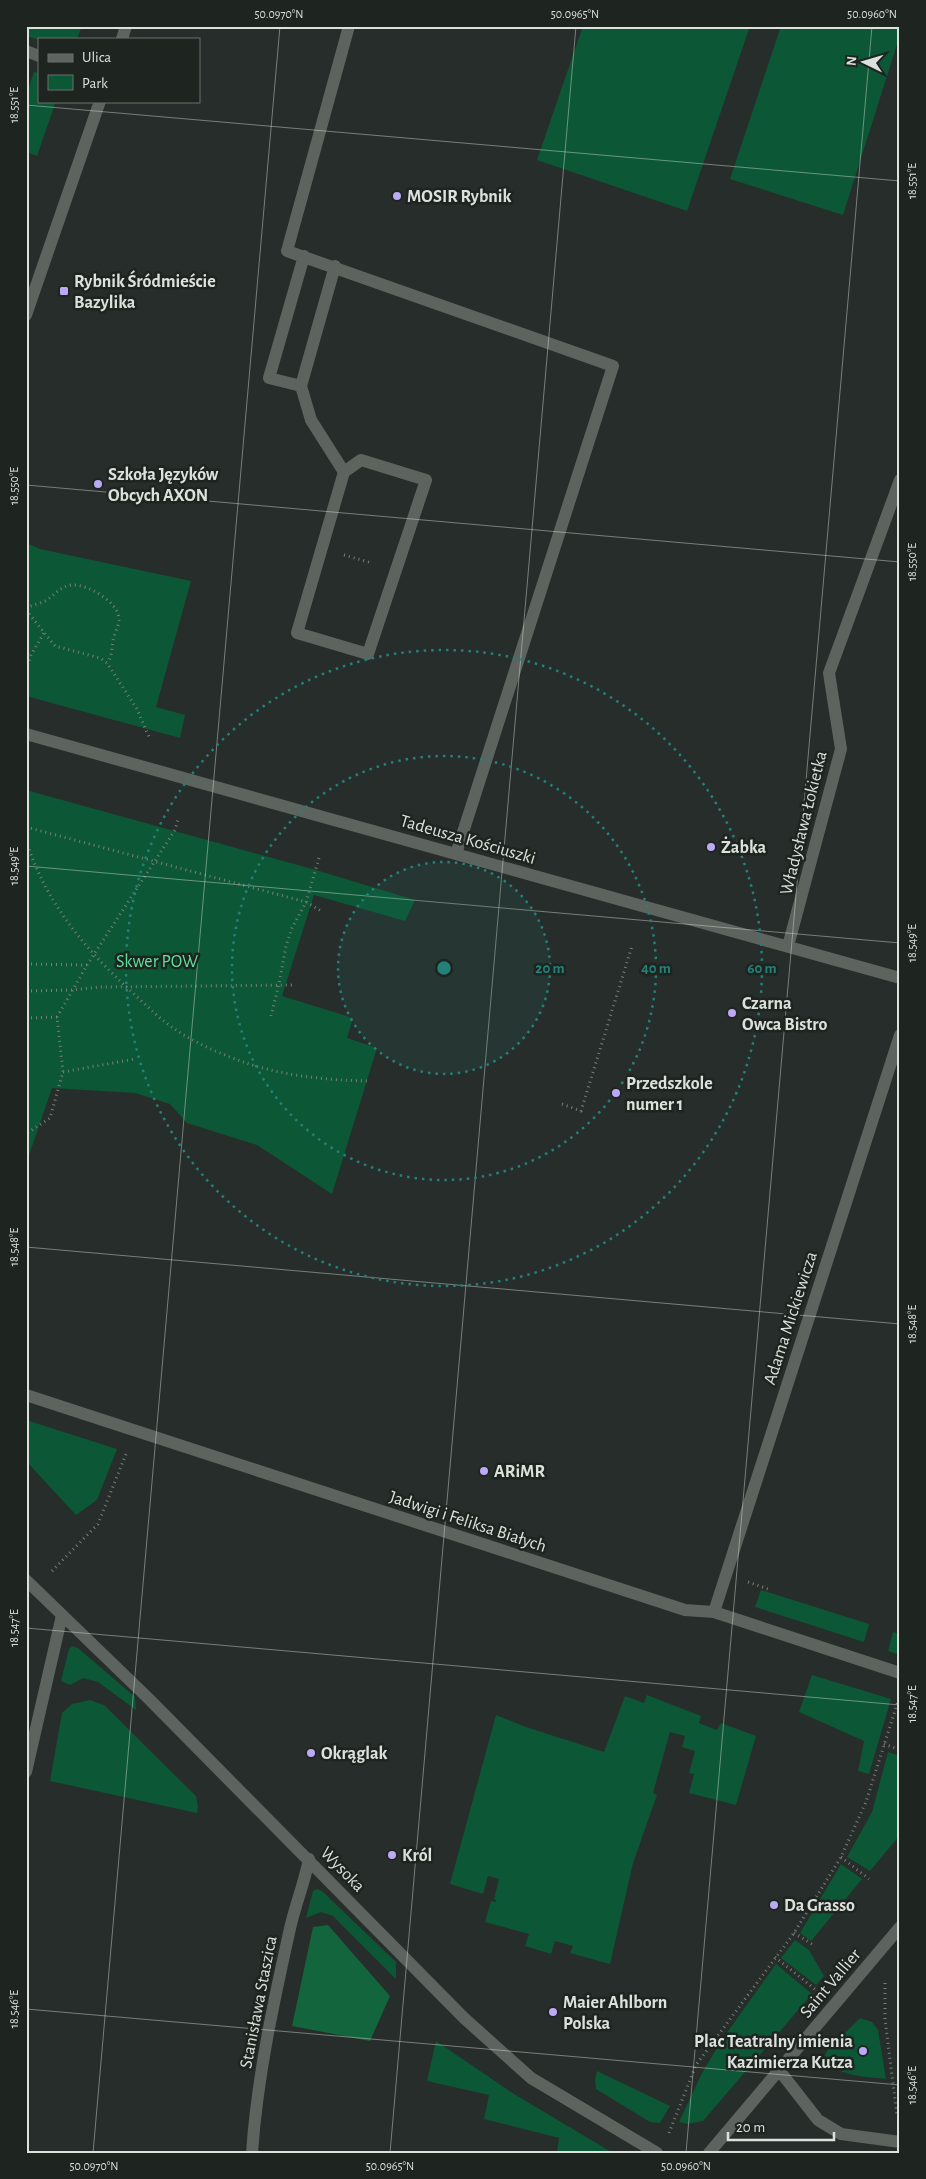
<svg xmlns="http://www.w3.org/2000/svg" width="926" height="2179" font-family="'Alegreya Sans',sans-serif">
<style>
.green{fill:#0c5735}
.forest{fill:#13653e}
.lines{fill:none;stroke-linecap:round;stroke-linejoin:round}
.path{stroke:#797e7b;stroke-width:3;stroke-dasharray:1 4;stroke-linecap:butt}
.minor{stroke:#5d645f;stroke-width:12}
.ticks{fill:none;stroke:#dde1de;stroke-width:1;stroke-opacity:0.45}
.ring{fill:none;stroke:#248179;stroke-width:2.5;stroke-dasharray:2.5 5}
.poi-dot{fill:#bca9f5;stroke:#1e2420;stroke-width:2}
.labels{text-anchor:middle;stroke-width:5;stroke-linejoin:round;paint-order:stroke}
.poi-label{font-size:18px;font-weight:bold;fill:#dde1de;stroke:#1e2420;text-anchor:start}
.street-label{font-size:18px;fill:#dde1de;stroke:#1e2420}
.park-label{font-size:18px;fill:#5ee29b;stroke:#1e2420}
.centre{fill:#248179;stroke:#1e2420;stroke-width:2.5}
.ring-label{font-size:15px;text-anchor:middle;font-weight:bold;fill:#248179;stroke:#1e2420;stroke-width:5;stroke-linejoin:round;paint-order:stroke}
.neatline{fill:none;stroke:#dde1de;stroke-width:2}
.ticks-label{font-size:12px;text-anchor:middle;fill:#dde1de}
</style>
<rect width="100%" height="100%" fill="#272d2a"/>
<path class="green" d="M 26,26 L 82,26 L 77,39 L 39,40 L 26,36 Z
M 583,26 L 750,26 L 687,211 L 537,160 Z
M 781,26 L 900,26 L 900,35 L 843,215 L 730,179 Z
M 34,72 L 39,73 L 39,101 L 56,101 L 37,156 L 26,152 L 26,95 Z
M 26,543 L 40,549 L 191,581 L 156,707 L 185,715 L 180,738 L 26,696 Z
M 26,790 L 316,870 L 415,900 L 405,921 L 314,895 L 282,996 L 353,1018 L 347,1038 L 377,1048 L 332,1194 L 257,1145 L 187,1123 L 170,1104 L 135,1093 L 52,1088 L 26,1164 Z
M 26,1420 L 117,1449 L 97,1500 L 76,1515 L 26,1461 Z
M 761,1590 L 869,1624 L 864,1642 L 755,1607 Z
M 893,1632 L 900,1634 L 900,1655 L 888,1651 Z
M 72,1646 L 78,1648 L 135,1697 L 136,1710 L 98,1682 L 83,1678 L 70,1685 L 61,1681 L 69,1649 Z
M 812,1675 L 891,1699 L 869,1774 L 858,1771 L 864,1741 L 799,1712 Z
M 647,1695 L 701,1716 L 699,1723 L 717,1730 L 721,1723 L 756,1736 L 736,1805 L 689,1793 L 694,1774 L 689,1773 L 695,1751 L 682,1747 L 685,1736 L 670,1732 L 653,1793 L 657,1795 L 633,1863 L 610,1964 L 570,1953 L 573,1946 L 555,1941 L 551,1954 L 525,1946 L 529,1934 L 485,1922 L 491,1901 L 496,1902 L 496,1900 L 494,1899 L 499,1879 L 488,1876 L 483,1894 L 450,1884 L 496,1715 L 526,1727 L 604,1752 L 625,1696 L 644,1703 Z
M 90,1700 L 104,1705 L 196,1796 L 198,1807 L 197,1813 L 50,1781 L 62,1713 L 72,1704 Z
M 888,1752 L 900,1756 L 900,1835 L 870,1871 L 847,1857 L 872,1812 Z
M 841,1864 L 862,1879 L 811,1941 L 800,1933 Z
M 317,1889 L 322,1891 L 396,1962 L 396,1979 L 333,1916 L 321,1912 L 306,1918 L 313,1891 Z
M 795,1940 L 809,1950 L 824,1976 L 816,1985 L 781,1958 Z
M 776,1964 L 812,1994 L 703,2121 L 688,2124 L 679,2122 L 702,2073 L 721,2041 Z
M 860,2018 L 872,2022 L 878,2030 L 886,2079 C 866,2076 834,2078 825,2055 L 827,2051 Z
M 436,2041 L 514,2094 L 613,2153 L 557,2152 L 559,2138 L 484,2119 L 489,2095 L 427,2081 Z
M 597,2071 L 670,2106 L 660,2123 L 650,2122 L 596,2089 L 595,2080 Z"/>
<path class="forest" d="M 328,1925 L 390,1996 L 370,2041 L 292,2026 L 313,1927 Z"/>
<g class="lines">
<path class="path" d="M 344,555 L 372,563
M 26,608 C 32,605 39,604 45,601 C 54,596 59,587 71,585 C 86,583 119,602 119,619 C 119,626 114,634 113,641 C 111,650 113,655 107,663
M 26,610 L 55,646 L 100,658 L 107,663 L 137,709 L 149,737
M 26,670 L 31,655 L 44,633
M 26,827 L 306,902 L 321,911
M 26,840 C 46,904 86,950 134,994 C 150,1009 165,1024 184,1035 C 202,1046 226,1056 246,1063 C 285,1076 326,1080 367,1081
M 26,964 L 87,965
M 26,991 L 72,990 L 100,987 L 294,985
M 271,1016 L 279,984 L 286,946 L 292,928 L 306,902 L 319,858
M 57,1017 L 87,965 L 175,830 L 178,819
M 26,1018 L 57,1017 L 63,1072 L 50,1118 L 26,1134
M 63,1072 L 135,1059
M 562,1104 L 581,1111 L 632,946
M 52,1571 L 98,1524 L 126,1454
M 748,1582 L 768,1589
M 884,1744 L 900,1750
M 841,1857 L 869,1879
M 794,1933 L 812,1944
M 775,1957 L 816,1990
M 885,1983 L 885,2019 L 897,2116
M 669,2133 L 696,2065 L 794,1933 L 841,1857 L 866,1802 L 899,1698"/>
<path class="minor" d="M 349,26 L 287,251 L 613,366 L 456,854
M 122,39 L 126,26
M 26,51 L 39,56
M 304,256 L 269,378 L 301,386 L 335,266
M 26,315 L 100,101
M 301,386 L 311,420 L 344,472
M 361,460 L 426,480 L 368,654 L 297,633 L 344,472 Z
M 26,734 L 900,978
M 788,946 L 841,749 L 829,673 L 900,480
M 26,1395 L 685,1610 L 714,1612 L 900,1673
M 26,1580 L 149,1699 L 464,2018 L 531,2078 L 657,2153
M 714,1612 L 900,1035
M 26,1772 L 62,1615
M 779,2070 L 818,2120 L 841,2134 L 900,2142
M 252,2153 C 257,2079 273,2005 289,1933 C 294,1908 304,1885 309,1859
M 709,2153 L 900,1927"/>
</g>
<path class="ticks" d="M 26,105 L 900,181M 26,485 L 900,562M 26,866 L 900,943M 26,1247 L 900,1324M 26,1628 L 900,1705M 26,2009 L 900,2085M 93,2153 L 280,26M 390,2153 L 576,26M 686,2153 L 872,26"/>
<circle cx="444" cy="968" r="106" fill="#248179" fill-opacity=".12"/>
<g class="ring">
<circle cx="444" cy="968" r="106"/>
<circle cx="444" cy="968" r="212"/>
<circle cx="444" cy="968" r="318"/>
</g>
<g class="poi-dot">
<circle cx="397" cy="196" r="5"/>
<rect x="59" y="286" width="10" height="10" rx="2.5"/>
<circle cx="98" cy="484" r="5"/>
<circle cx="711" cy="847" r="5"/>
<circle cx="732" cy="1013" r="5"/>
<circle cx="616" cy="1093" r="5"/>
<circle cx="484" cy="1471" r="5"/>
<circle cx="311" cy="1753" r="5"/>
<circle cx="392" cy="1855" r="5"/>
<circle cx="774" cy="1905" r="5"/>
<circle cx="553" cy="2012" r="5"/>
<circle cx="863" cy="2051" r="5"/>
</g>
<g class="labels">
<g class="poi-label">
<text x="407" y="202">MOSIR Rybnik</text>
<text x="74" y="287">Rybnik Śródmieście<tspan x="74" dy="21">Bazylika</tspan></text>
<text x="108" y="480">Szkoła Języków<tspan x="108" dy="21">Obcych AXON</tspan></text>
<text x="721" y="853">Żabka</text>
<text x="742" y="1009">Czarna<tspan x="742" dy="21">Owca Bistro</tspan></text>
<text x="626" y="1089">Przedszkole<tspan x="626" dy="21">numer 1</tspan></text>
<text x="494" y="1477">ARiMR</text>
<text x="321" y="1759">Okrąglak</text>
<text x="402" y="1861">Król</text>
<text x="784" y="1911">Da Grasso</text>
<text x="563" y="2008">Maier Ahlborn<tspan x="563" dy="21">Polska</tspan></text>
<text x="853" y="2047" text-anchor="end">Plac Teatralny imienia<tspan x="853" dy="21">Kazimierza Kutza</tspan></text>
</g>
<g class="street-label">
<text transform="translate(803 823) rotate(-76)" y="6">Władysława Łokietka</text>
<text transform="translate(468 839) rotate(16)" y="6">Tadeusza Kościuszki</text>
<text transform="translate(790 1318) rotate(-72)" y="6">Adama Mickiewicza</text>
<text transform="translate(468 1521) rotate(18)" y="6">Jadwigi i Feliksa Białych</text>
<text transform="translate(343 1869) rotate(46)" y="6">Wysoka</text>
<text transform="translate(830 1983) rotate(-50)" y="6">Saint Vallier</text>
<text transform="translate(258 2002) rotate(-79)" y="6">Stanisława Staszica</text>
</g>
<g class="park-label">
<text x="157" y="967">Skwer POW</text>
</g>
</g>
<circle cx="444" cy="968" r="8" class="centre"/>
<g class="ring-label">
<text x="550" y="973">20 m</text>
<text x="656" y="973">40 m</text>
<text x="762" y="973">60 m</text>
</g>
<rect width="926" height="2179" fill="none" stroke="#1e2420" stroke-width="55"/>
<rect x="38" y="38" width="162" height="65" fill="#1e2420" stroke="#6a706c"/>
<rect x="48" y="54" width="25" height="8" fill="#5d645f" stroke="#6a706c"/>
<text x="82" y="62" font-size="15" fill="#dde1de">Ulica</text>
<rect x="48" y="75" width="25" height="15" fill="#0c5735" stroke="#6a706c"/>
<text x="82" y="88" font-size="15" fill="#dde1de">Park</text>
<g transform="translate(864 62) rotate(275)" stroke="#1e2420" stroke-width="4" paint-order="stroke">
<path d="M0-4L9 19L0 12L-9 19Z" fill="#dde1de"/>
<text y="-8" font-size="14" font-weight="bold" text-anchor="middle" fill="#dde1de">N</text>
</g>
<path d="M728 2132v8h106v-8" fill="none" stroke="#dde1de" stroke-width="2.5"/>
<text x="736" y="2132" font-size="15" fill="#dde1de" stroke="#1e2420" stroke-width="4" paint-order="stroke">20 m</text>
<rect x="28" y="28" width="870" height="2124" class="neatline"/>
<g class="ticks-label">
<text x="279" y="18">50.0970°N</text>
<text x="575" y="18">50.0965°N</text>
<text x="872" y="18">50.0960°N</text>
<text transform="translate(14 105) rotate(-90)" y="4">18.551°E</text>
<text transform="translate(912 181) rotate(-90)" y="4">18.551°E</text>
<text transform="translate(14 486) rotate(-90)" y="4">18.550°E</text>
<text transform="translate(912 562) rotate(-90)" y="4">18.550°E</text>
<text transform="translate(14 866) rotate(-90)" y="4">18.549°E</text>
<text transform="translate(912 943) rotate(-90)" y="4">18.549°E</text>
<text transform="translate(14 1247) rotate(-90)" y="4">18.548°E</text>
<text transform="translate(912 1324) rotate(-90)" y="4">18.548°E</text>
<text transform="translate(14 1628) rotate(-90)" y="4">18.547°E</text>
<text transform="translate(912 1704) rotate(-90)" y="4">18.547°E</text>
<text transform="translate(14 2009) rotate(-90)" y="4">18.546°E</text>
<text transform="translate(912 2085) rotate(-90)" y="4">18.546°E</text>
<text x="94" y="2170">50.0970°N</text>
<text x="390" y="2170">50.0965°N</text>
<text x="686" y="2170">50.0960°N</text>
</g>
</svg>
